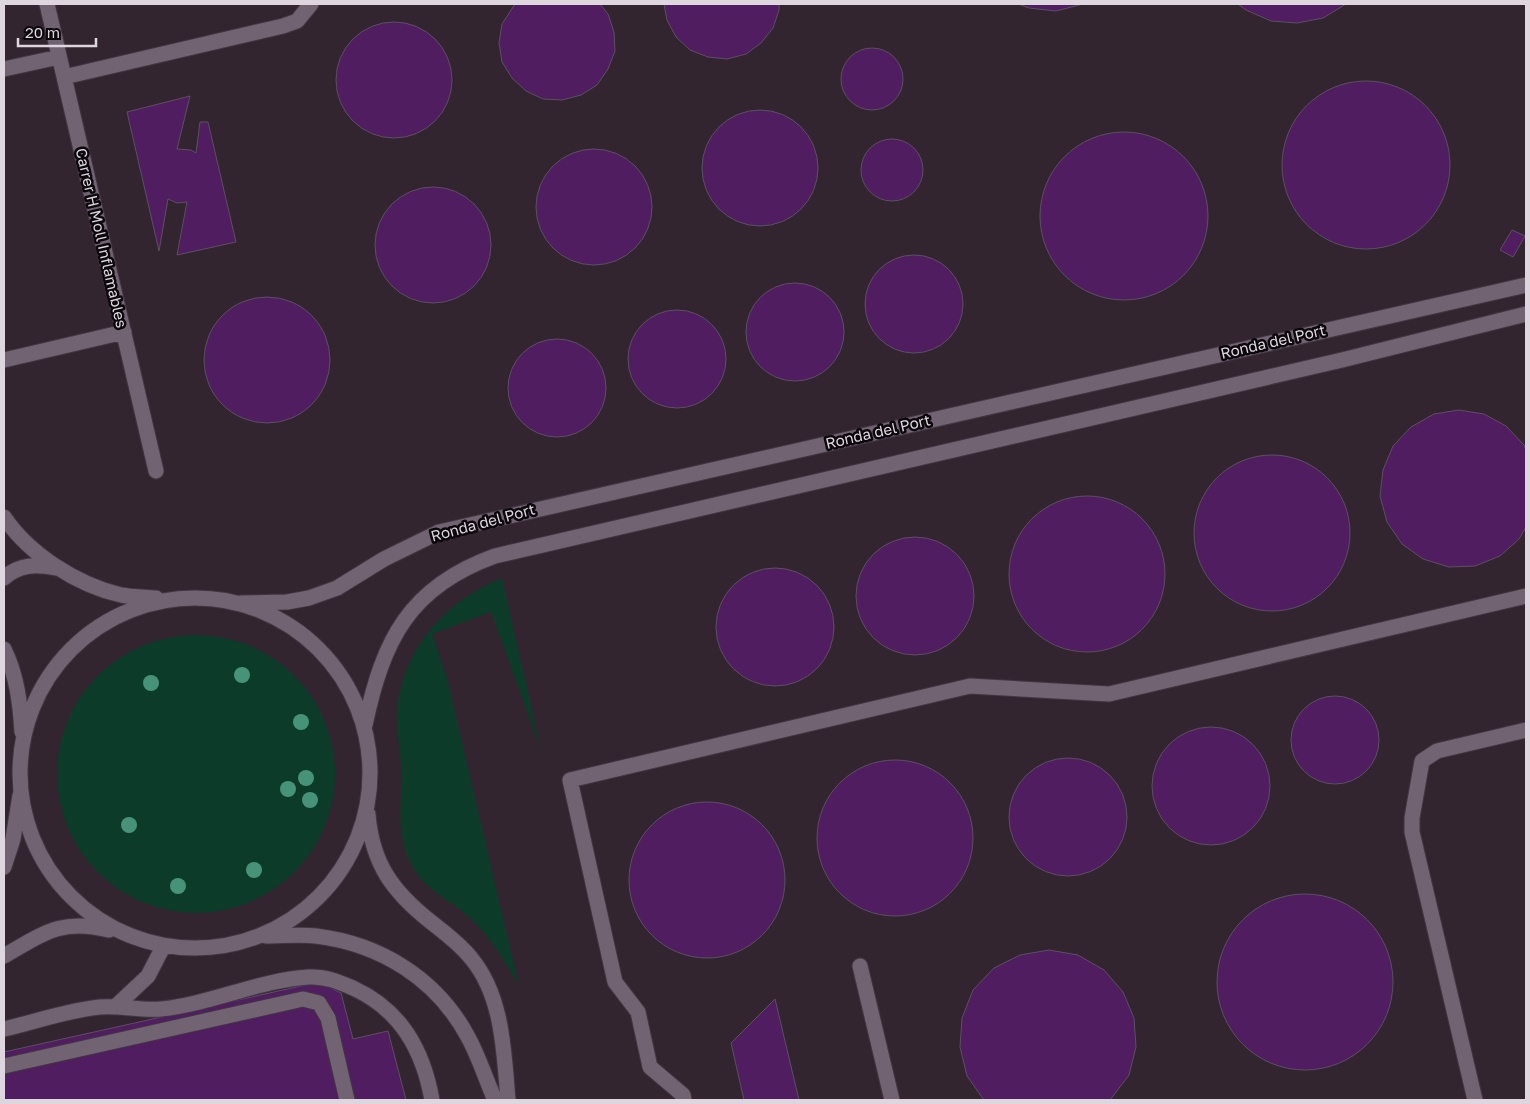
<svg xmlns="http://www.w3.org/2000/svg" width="1530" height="1104" font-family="'Golos Text',sans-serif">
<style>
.industrial{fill:#322530}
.green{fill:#0d3b2a}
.building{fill:#501d61;stroke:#5c5061}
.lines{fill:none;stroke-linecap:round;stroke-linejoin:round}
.minor-casing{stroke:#413742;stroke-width:17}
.minor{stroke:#726373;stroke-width:15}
.tree{fill:#46937a}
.labels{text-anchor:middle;stroke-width:5;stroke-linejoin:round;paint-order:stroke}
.street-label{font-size:15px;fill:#ded6df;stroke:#0c070c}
</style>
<rect width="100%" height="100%" fill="#271a27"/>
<path class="industrial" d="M 4,4 L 1526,4 L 1526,1100 L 4,1100 Z"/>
<path class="green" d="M 502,578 L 541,750 L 491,612 L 432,634 L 447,678 L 519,986 C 505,962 492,940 473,921 C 453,901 426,892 412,866 C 395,834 402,804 401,770 C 401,751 396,733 397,714 C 401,650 445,601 502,578 Z
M57 774a139 139 0 1 1 278 0a139 139 0 1 1-278 0Z"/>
<path class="building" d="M 515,4 L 600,4 L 608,14 L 614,32 L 615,51 L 608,69 L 597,85 L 581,95 L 562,100 L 543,99 L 526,91 L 512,78 L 502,62 L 499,43 L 502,24 Z
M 664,4 L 779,4 L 779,10 L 773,28 L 761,43 L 746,54 L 727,59 L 708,57 L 690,50 L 676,37 L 667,20 Z
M 1018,4 L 1083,4 L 1056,11 L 1029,8 Z
M 1238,4 L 1346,4 L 1323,18 L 1297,23 L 1271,21 L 1246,10 Z
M336 80a58 58 0 1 1 116 0a58 58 0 1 1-116 0Z
M841 79a31 31 0 1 1 62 0a31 31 0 1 1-62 0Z
M1282 165a84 84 0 1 1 168 0a84 84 0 1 1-168 0Z
M 190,96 L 177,149 L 191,150 L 196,153 L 200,122 L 208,122 L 236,242 L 177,255 L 187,202 L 177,203 L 168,199 L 159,251 L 127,112 Z
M702 168a58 58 0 1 1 116 0a58 58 0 1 1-116 0Z
M1040 216a84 84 0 1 1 168 0a84 84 0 1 1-168 0Z
M861 170a31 31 0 1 1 62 0a31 31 0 1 1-62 0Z
M536 207a58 58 0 1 1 116 0a58 58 0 1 1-116 0Z
M375 245a58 58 0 1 1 116 0a58 58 0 1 1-116 0Z
M 1512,230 L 1525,236 L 1513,257 L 1500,250 Z
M865 304a49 49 0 1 1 98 0a49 49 0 1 1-98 0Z
M746 332a49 49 0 1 1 98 0a49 49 0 1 1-98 0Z
M204 360a63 63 0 1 1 126 0a63 63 0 1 1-126 0Z
M628 359a49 49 0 1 1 98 0a49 49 0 1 1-98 0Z
M508 388a49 49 0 1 1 98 0a49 49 0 1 1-98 0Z
M 1459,410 L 1484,414 L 1506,426 L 1524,445 L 1526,450 L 1526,527 L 1519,539 L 1500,556 L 1475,566 L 1449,567 L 1423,559 L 1402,544 L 1387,522 L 1380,496 L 1383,470 L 1393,446 L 1411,427 L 1434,414 Z
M1194 533a78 78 0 1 1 156 0a78 78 0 1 1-156 0Z
M1009 574a78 78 0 1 1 156 0a78 78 0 1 1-156 0Z
M856 596a59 59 0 1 1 118 0a59 59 0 1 1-118 0Z
M716 627a59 59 0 1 1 118 0a59 59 0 1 1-118 0Z
M1291 740a44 44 0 1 1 88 0a44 44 0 1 1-88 0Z
M1152 786a59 59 0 1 1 118 0a59 59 0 1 1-118 0Z
M1009 817a59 59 0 1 1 118 0a59 59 0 1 1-118 0Z
M817 838a78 78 0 1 1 156 0a78 78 0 1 1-156 0Z
M629 880a78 78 0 1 1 156 0a78 78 0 1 1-156 0Z
M1217 982a88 88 0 1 1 176 0a88 88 0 1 1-176 0Z
M 1049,950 L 1078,955 L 1104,970 L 1123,992 L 1134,1018 L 1136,1047 L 1129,1075 L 1110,1100 L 984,1100 L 967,1076 L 960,1047 L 962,1018 L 973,990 L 994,968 L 1020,955 Z
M 319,982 L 341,993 L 353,1039 L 388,1031 L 406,1100 L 4,1100 L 4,1052 Z
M 775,999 L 799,1100 L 744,1100 L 731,1043 Z"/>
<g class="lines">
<defs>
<path id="minor" d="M 47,4 L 156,471
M 4,69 L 59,57
M 64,77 L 283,26 L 297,21 L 311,4
M 4,360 L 124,332
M 4,517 C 29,554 77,585 121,595 C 132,597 145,597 156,598
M 4,578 C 19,564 37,564 56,568
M20 773a175 175 0 1 1 350 0a175 175 0 1 1-350 0Z
M 241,603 L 287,602 L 309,598 L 337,588 L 384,559 L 439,532 L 1526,285
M 4,649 C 17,676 20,702 22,732
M 365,725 C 383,640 409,587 495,556 L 1342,360 L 1526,314
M 368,814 C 372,864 393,892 431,922 C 445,933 460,944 471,958 C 503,996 504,1053 508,1100
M 4,867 L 13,839 L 20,795
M 266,936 C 282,936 300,934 316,936 C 381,944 437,979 468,1037 C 479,1057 486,1080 495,1100
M 4,956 C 44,933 62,918 109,930
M 860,966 L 892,1100
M 115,1007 L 148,976 L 163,947
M 4,1029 C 35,1022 68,1010 100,1007 C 120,1005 141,1011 161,1009 C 211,1004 259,980 309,977 C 325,976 339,982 353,988 C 401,1010 423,1050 432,1100
M 4,1066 L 303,999 L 319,1003 L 328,1018 L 347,1100
M 684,1100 L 683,1095 L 650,1067 L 638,1012 L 615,982 L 570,780 L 970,686 L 1109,694 L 1526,596
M 1475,1100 L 1412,832 L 1412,818 L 1422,761 L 1437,751 L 1526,730"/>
</defs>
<use href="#minor" class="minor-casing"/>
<use href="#minor" class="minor"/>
</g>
<g class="tree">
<circle cx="242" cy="675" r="8"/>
<circle cx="151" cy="683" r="8"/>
<circle cx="301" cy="722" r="8"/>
<circle cx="306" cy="778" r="8"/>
<circle cx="288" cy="789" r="8"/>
<circle cx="310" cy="800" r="8"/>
<circle cx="129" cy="825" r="8"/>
<circle cx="254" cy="870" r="8"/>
<circle cx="178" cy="886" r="8"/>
</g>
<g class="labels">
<g class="street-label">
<text transform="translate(101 238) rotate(77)" y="5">Carrer H Moll Inflamables</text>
<text transform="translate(1273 342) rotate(-13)" y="5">Ronda del Port</text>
<text transform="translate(878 432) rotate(-13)" y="5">Ronda del Port</text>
<text transform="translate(483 523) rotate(-15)" y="5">Ronda del Port</text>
</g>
</g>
<rect width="1530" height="1104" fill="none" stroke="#ded6df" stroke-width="10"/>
<path d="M18 38v8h78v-8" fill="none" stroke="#ded6df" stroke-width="2.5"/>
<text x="25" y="38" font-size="15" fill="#ded6df" stroke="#0c070c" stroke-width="4" paint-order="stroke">20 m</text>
</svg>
